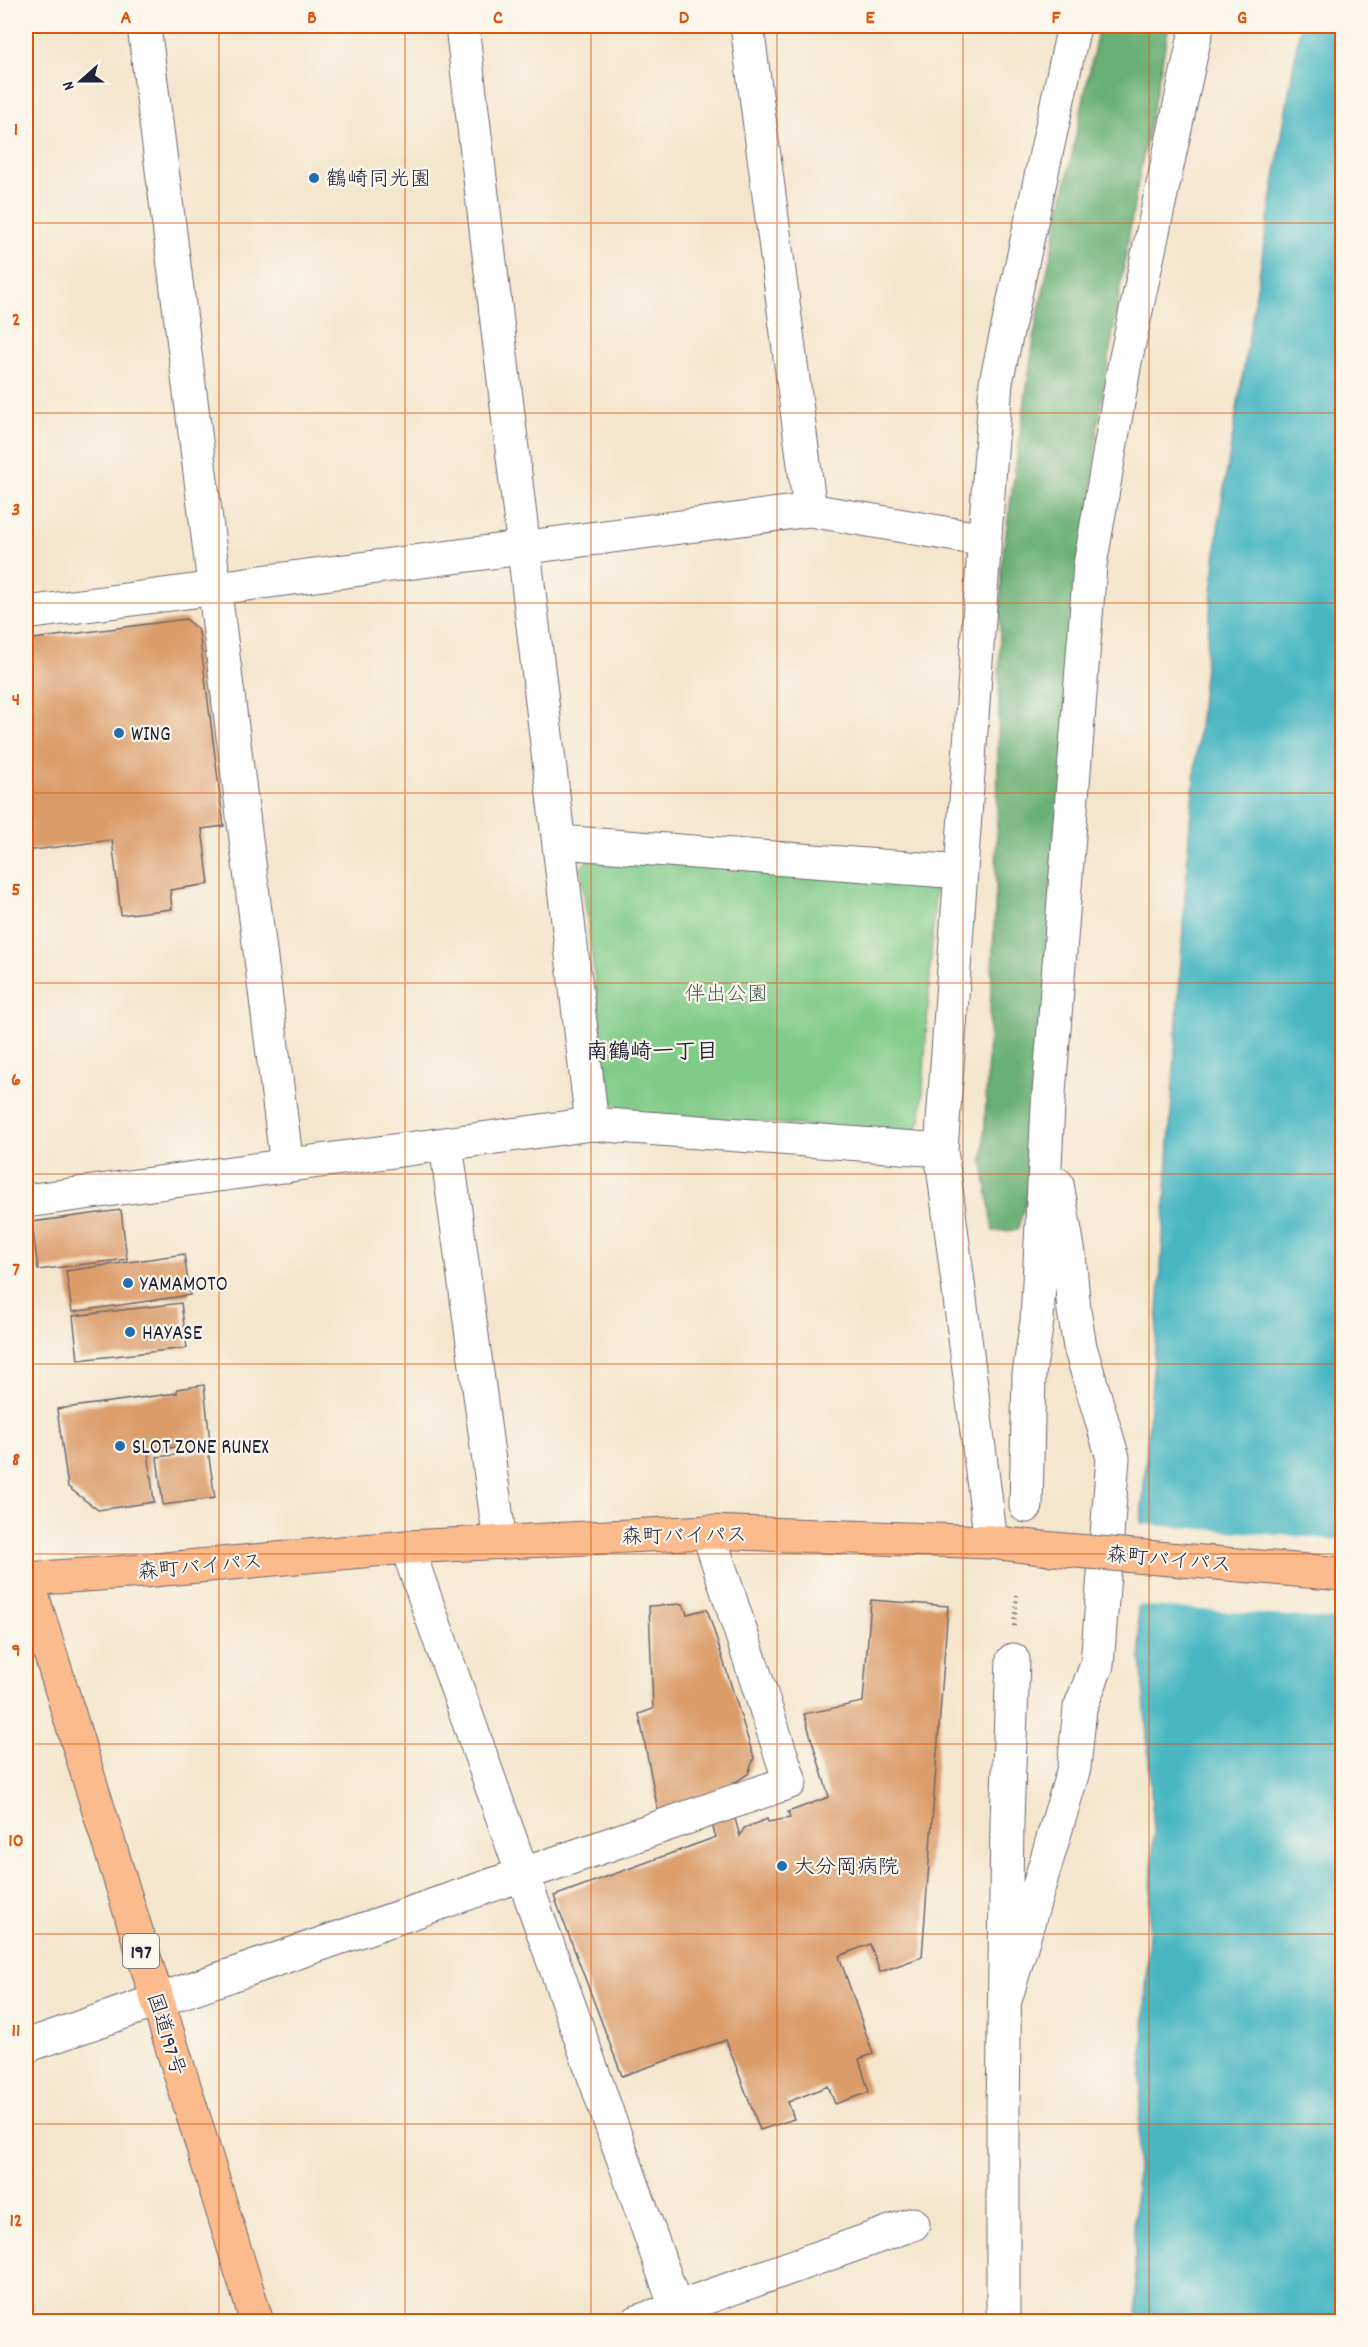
<svg xmlns="http://www.w3.org/2000/svg" width="1368" height="2347" font-family="Dekko,'Klee One',sans-serif">
<style>
.green{fill:#81cb89;stroke:#527662;stroke-width:1.5}
.forest{fill:#68af75;stroke:#456858;stroke-width:1.5}
.water{fill:#48b7c2;stroke:#356c7e;stroke-width:1.5}
.pier{fill:#f4e6cd}
.building{fill:#db9c6b}
.lines{fill:none;stroke-linecap:round;stroke-linejoin:round}
.minor-casing{stroke:#6c676e;stroke-width:35}
.major-casing{stroke:#6c676e;stroke-width:35}
.highway-casing{stroke:#6c676e;stroke-width:35}
.path{stroke:#6c676e;stroke-width:4;stroke-dasharray:1.5 4.5;stroke-linecap:butt}
.minor{stroke:#fff;stroke-width:33}
.major{stroke:#fbbb8d;stroke-width:33}
.highway{stroke:#fbbb8d;stroke-width:33}
.major-bridge-casing{stroke:#6c676e;stroke-width:35;stroke-linecap:butt}
.major-bridge{stroke:#fbbb8d;stroke-width:33}
.grid{fill:none;stroke:#de560e;stroke-width:1.5;stroke-opacity:0.55}
.poi-dot{fill:#1f6fb2;stroke:#fbf7ec;stroke-width:2}
.labels{text-anchor:middle;stroke-width:4.5;stroke-linejoin:round;paint-order:stroke}
.shield{fill:#fbf7ec;stroke:#636270;stroke-width:1.5}
.shield-label{font-size:20px;font-weight:bold;fill:#22223b}
.poi-label{font-size:21px;fill:#22223b;stroke:#fbf7ec;text-anchor:start}
.park-label{font-size:21px;fill:#435d56;stroke:#fbf7ec}
.street-label{font-size:21px;fill:#22223b;stroke:#fbf7ec}
.neighbourhood-label{font-size:22px;font-weight:bold;fill:#22223b;stroke:#fbf7ec}
.neatline{fill:none;stroke:#de560e;stroke-width:2}
.grid-label{font-size:20px;text-anchor:middle;font-weight:bold;fill:#de560e}
</style>
<rect width="100%" height="100%" fill="#fbf7ec"/>
<filter id="ink" filterUnits="userSpaceOnUse"><feTurbulence type="fractalNoise" baseFrequency=".0167" numOctaves="2"/><feDisplacementMap in="SourceGraphic" scale="12" xChannelSelector="R" yChannelSelector="G"/><feConvolveMatrix kernelMatrix="1 2 1 2 8 2 1 2 1" color-interpolation-filters="sRGB"/></filter>
<filter id="wash" filterUnits="userSpaceOnUse"><feTurbulence type="fractalNoise" baseFrequency=".008" numOctaves="4" result="noise"/><feDisplacementMap in="SourceGraphic" scale="24" xChannelSelector="R" yChannelSelector="G"/><feGaussianBlur stdDeviation="1.35" result="paint"/><feColorMatrix in="noise" values="0 0 0 0 0 0 0 0 0 0 0 0 0 0 0 0 0 1.4 0 .05"/><feComposite in="paint" operator="in"/></filter>
<g filter="url(#wash)">
<rect width="100%" height="100%" fill="#f4e6cd"/>
<path class="green" d="M 593,854 L 924,881 L 935,891 L 921,1121 L 912,1133 L 625,1113 L 610,1100 L 581,868 Z"/>
<path class="forest" d="M 1099,26 L 1169,26 L 1136,193 L 1098,423 L 1033,1181 L 1017,1230 L 993,1231 L 983,1162 L 996,887 L 1001,567 L 1036,325 Z"/>
<path class="water" d="M 1300,26 L 1342,26 L 1342,2321 L 1137,2322 L 1134,2228 L 1154,1830 L 1138,1616 L 1142,1509 L 1160,1283 L 1190,822 L 1219,519 Z"/>
<path class="pier" d="M 1139,1524 L 1342,1540 L 1342,1620 L 1135,1605 Z"/>
<g id="blocks">
<path class="building" d="M 186,619 L 199,631 L 224,826 L 202,829 L 209,884 L 170,890 L 172,909 L 121,915 L 112,840 L 26,851 L 26,640 Z
M 121,1210 L 127,1259 L 38,1270 L 32,1222 Z
M 184,1254 L 190,1295 L 72,1312 L 66,1271 Z
M 181,1303 L 187,1348 L 78,1360 L 73,1316 Z
M 204,1385 L 210,1442 L 148,1451 L 154,1502 L 98,1510 L 68,1487 L 57,1409 L 177,1393 L 177,1389 Z
M 208,1451 L 215,1498 L 163,1505 L 157,1457 Z
M 871,1600 L 948,1606 L 922,1957 L 880,1972 L 870,1944 L 839,1956 L 873,2054 L 859,2059 L 869,2092 L 835,2104 L 828,2086 L 788,2102 L 794,2119 L 760,2130 L 726,2040 L 622,2076 L 554,1896 L 716,1837 L 702,1796 L 658,1811 L 639,1714 L 653,1709 L 649,1606 L 683,1604 L 687,1614 L 707,1609 L 754,1758 L 748,1774 L 726,1788 L 740,1836 L 744,1828 L 767,1819 L 768,1822 L 790,1818 L 788,1812 L 829,1797 L 804,1714 L 863,1702 Z"/>
</g>
</g>
<g filter="url(#ink)">
<use href="#blocks" fill-opacity="0" stroke="#6c676e" stroke-width="1.5"/>
<g class="lines">
<defs>
<path id="minor" d="M 144,26 L 287,1166
M 462,26 L 592,1124
M 747,26 L 810,510
M 26,613 L 810,510 L 985,540
M 559,842 L 961,872
M 446,1144 L 500,1542
M 26,1201 L 592,1124 L 941,1150
M 1026,1506 L 1029,1374 L 1037,1321 L 1048,1106 L 1090,565 L 1125,362 L 1197,26
M 991,1542 L 941,1150 L 996,382 L 1074,26
M 407,1547 L 681,2322
M 1006,1997 L 1074,1768 L 1080,1708 L 1097,1665 L 1113,1458 L 1080,1347 L 1074,1311 L 1069,1254 L 1057,1184
M 26,2046 L 790,1782 L 708,1532
M 637,2322 L 913,2224
M 1003,2322 L 1003,2109 L 1007,1820 L 1013,1660"/>
<path id="major" d="M 26,1579 L 143,1571 L 407,1547 L 708,1532 L 991,1542 L 1042,1548"/>
<path id="highway" d="M 26,1575 L 257,2322"/>
</defs>
<use href="#minor" class="minor-casing"/>
<use href="#major" class="major-casing"/>
<use href="#highway" class="highway-casing"/>
<path class="path" d="M 1014,1626 L 1017,1595"/>
<use href="#minor" class="minor"/>
<use href="#major" class="major"/>
<use href="#highway" class="highway"/>
<defs>
<path id="major-bridge" d="M 1042,1548 L 1342,1574"/>
</defs>
<use href="#major-bridge" class="major-bridge-casing"/>
<use href="#major-bridge" class="major-bridge"/>
</g>
</g>
<path class="grid" d="M 219,26 L 219,2322M 405,26 L 405,2322M 591,26 L 591,2322M 777,26 L 777,2322M 963,26 L 963,2322M 1149,26 L 1149,2322M 26,223 L 1342,223M 26,413 L 1342,413M 26,603 L 1342,603M 26,793 L 1342,793M 26,983 L 1342,983M 26,1174 L 1342,1174M 26,1364 L 1342,1364M 26,1554 L 1342,1554M 26,1744 L 1342,1744M 26,1934 L 1342,1934M 26,2124 L 1342,2124"/>
<g class="poi-dot">
<circle cx="314" cy="178" r="6"/>
<circle cx="119" cy="733" r="6"/>
<circle cx="128" cy="1283" r="6"/>
<circle cx="130" cy="1332" r="6"/>
<circle cx="120" cy="1446" r="6"/>
<circle cx="782" cy="1866" r="6"/>
</g>
<g class="labels">
<rect class="shield" x="123" y="1934" width="36" height="34" rx="4.5"/>
<g class="shield-label">
<text x="141" y="1958">197</text>
</g>
<g class="poi-label">
<text x="326" y="185">鶴崎同光園</text>
<text x="131" y="740">WING</text>
<text x="140" y="1290">YAMAMOTO</text>
<text x="142" y="1339">HAYASE</text>
<text x="132" y="1453">SLOT ZONE RUNEX</text>
<text x="794" y="1873">大分岡病院</text>
</g>
<g class="park-label">
<text x="726" y="1000">伴出公園</text>
</g>
<g class="street-label">
<text transform="translate(684 1535) rotate(-1)" y="7">森町バイパス</text>
<text transform="translate(1169 1559) rotate(5)" y="7">森町バイパス</text>
<text transform="translate(200 1566) rotate(-5)" y="7">森町バイパス</text>
<text transform="translate(167 2034) rotate(73)" y="7">国道197号</text>
</g>
<g class="neighbourhood-label">
<text x="652" y="1058">南鶴崎一丁目</text>
</g>
</g>
<rect width="1368" height="2347" fill="none" stroke="#fbf7ec" stroke-width="66"/>
<g transform="translate(81 81) rotate(249)" stroke="#fbf7ec" stroke-width="4.5" paint-order="stroke">
<path d="M0-4.5L10 22L0 15L-10 22Z" fill="#22223b"/>
<text y="-9" font-size="16" font-weight="bold" text-anchor="middle" fill="#22223b">N</text>
</g>
<rect x="33" y="33" width="1302" height="2281" class="neatline"/>
<g class="grid-label">
<text x="126" y="23">A</text>
<text x="312" y="23">B</text>
<text x="498" y="23">C</text>
<text x="684" y="23">D</text>
<text x="870" y="23">E</text>
<text x="1056" y="23">F</text>
<text x="1242" y="23">G</text>
<text x="16" y="135">1</text>
<text x="16" y="325">2</text>
<text x="16" y="515">3</text>
<text x="16" y="705">4</text>
<text x="16" y="895">5</text>
<text x="16" y="1085">6</text>
<text x="16" y="1275">7</text>
<text x="16" y="1465">8</text>
<text x="16" y="1656">9</text>
<text x="16" y="1846">10</text>
<text x="16" y="2036">11</text>
<text x="16" y="2226">12</text>
</g>
</svg>
